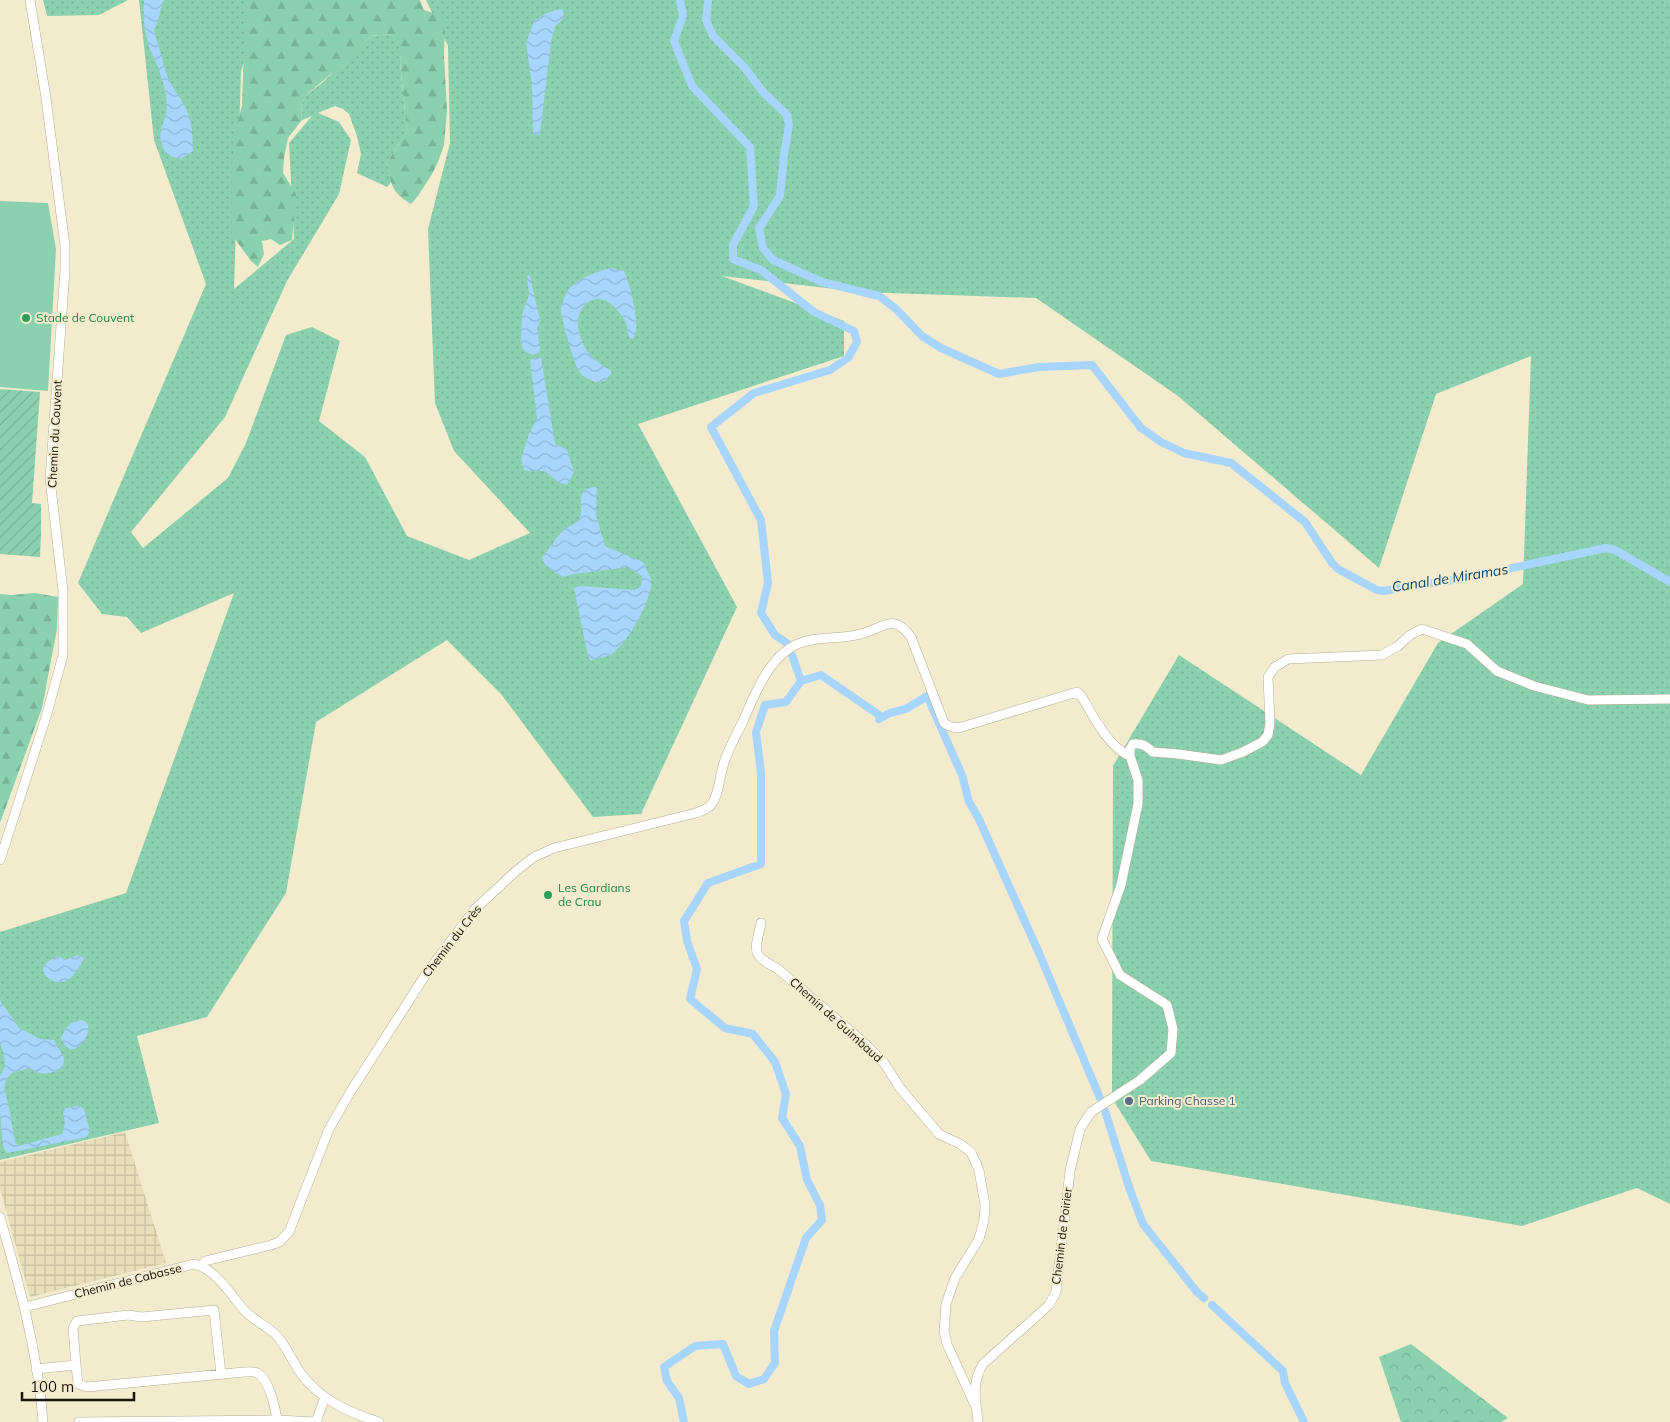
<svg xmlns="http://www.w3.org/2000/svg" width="1670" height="1422" font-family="Mulish,sans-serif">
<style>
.industrial{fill:url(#industrial-grid)}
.grass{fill:url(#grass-dots)}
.forest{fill:url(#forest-firs)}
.park{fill:url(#park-crowns)}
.garden{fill:url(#garden-furrows)}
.pitch{fill:#8bd1af}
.water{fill:url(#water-waves)}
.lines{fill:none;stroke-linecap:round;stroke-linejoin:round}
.canal{stroke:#a7d5fd;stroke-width:8}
.pedestrian-casing{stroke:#b6ae92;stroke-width:8}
.minor-casing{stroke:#b6ae92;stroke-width:10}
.pedestrian{stroke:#fff;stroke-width:7}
.minor{stroke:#fff;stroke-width:9}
.leisure-dot{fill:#2e9e5b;stroke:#f2ebcd;stroke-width:2}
.service-dot{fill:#5c6f8a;stroke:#f2ebcd;stroke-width:2}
.labels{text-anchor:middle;stroke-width:4;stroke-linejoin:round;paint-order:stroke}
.leisure-label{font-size:12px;fill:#27864d;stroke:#f2ebcd;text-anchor:start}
.street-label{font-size:12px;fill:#18150a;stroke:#f2ebcd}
.service-label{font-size:12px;fill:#4e5e75;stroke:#f2ebcd;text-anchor:start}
.water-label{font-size:14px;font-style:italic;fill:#05456e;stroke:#f2ebcd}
</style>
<defs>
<pattern id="industrial-grid" width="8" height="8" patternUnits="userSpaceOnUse" patternTransform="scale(1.25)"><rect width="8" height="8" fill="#e8deba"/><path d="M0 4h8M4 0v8" fill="none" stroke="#c6be9f"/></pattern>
<pattern id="grass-dots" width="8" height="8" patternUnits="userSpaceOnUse" patternTransform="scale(1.25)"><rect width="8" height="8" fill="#8bd1af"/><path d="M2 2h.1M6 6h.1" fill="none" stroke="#77b395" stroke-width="1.8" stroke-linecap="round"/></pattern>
<pattern id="forest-firs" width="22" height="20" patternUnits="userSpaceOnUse" patternTransform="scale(1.25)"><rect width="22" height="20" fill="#8bd1af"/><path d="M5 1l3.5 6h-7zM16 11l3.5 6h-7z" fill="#77b395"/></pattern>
<pattern id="park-crowns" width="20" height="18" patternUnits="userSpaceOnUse" patternTransform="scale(1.25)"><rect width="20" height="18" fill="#8bd1af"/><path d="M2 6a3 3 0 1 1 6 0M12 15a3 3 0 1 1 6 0" fill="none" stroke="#77b395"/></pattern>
<pattern id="garden-furrows" width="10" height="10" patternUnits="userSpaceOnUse" patternTransform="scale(1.25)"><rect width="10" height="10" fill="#8bd1af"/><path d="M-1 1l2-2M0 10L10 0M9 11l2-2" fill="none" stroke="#77b395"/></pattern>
<pattern id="water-waves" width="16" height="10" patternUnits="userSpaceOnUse" patternTransform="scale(1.25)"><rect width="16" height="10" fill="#a7d5fd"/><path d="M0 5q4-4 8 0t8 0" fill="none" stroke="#8fb6d8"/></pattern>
</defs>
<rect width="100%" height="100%" fill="#f2ebcd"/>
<path class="industrial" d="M 125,1132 L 166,1263 L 30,1297 L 0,1189 L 0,1162 Z"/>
<path class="grass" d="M 43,0 L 128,0 L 99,15 L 47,16 Z
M 139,0 L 262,0 L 241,72 L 234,289 L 294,239 L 289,143 L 312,116 L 302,120 L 301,105 L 306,95 L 322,83 L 371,36 L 389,34 C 400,42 401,49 400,63 L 407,132 L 387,162 L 391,182 L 387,187 L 357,173 L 361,154 L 357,136 L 349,114 L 343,109 L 335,106 L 318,113 L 339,122 L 351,140 L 339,194 L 287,281 L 225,417 L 131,532 L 143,548 L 228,478 L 246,443 L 286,335 L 312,327 L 340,341 L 319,421 L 365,457 L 407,536 L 469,560 L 530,533 L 454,451 L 435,403 L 428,229 L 450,143 L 448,46 L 426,0 L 1670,0 L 1670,1204 L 1637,1188 L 1522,1226 L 1151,1161 L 1112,1098 L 1113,766 L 1179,655 L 1361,775 L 1438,643 L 1523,584 L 1531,356 L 1436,394 L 1379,568 L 1178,396 L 1036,298 L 861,292 L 722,276 L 844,321 L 844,356 L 638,424 L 737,607 L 641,814 L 593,817 L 501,694 L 447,640 L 316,722 L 286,893 L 207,1017 L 137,1036 L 159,1123 L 0,1160 L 0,932 L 126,893 L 234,593 L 141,633 L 127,617 L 102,614 L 78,583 L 206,284 L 154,140 Z"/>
<path class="forest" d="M 252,0 L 420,0 L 424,10 L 442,16 L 445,22 L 444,55 L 447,111 L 444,145 L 438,162 L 432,174 L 418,196 L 411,204 C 391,192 391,184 387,162 L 407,132 L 400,63 C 401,50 399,41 389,34 L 371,36 L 343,64 L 306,95 L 301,105 L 302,120 L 288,138 L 284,158 L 283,173 L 296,194 L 292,240 L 280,245 L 271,239 L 262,241 L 264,254 L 258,267 L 251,261 L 232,235 L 232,169 L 234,137 L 242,105 L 245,21 L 247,8 Z
M 35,593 L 58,597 L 57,629 L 42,708 L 0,823 L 0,594 L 11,595 Z"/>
<path class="park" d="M 1411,1344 L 1508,1418 L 1501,1422 L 1401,1422 L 1379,1357 Z"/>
<path class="garden" d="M 0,389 L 40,392 L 32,503 L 41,504 L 41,533 L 40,557 L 0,554 Z"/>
<path class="pitch" d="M 0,201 L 48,203 L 56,249 L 48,391 L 0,387 Z"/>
<path class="water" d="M 144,0 L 164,0 C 159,9 160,21 154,29 C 155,36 157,41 159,48 C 163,60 164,71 170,82 C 174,91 182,99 186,109 C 192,122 193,137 193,151 L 180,159 C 169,156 164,153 161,142 C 158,129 167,118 167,105 C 167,93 160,71 155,60 C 153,55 150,51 149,46 C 144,31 143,15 144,0 Z
M 559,9 L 563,10 L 564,16 L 560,22 L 555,26 L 551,42 L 540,134 L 533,135 L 532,85 L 526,43 L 534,21 L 545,14 Z
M 610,268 L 624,271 C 630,285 642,327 633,339 L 630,338 C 627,333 628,328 626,323 C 624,319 620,313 617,310 C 603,292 582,297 578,319 C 576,329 584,348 590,355 C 596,362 605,366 612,372 L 606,380 L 598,383 C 591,380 583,378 579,371 C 574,363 560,316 561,307 C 562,304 564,299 565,296 C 573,279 594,273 610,268 Z
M 529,275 L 530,276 L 540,320 L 537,329 L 540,349 L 539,352 L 533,355 L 526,352 L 522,348 L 521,340 L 522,314 L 529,295 L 527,276 Z
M 541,357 L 555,444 L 567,450 L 574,472 L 567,485 L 558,482 L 545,471 L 528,471 L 524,470 L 521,459 L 529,434 L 537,419 L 530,360 Z
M 593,487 L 597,488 L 596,515 L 605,546 L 643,562 C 645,567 649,574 651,579 C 654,598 627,643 612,654 C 606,658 597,656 591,661 L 588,656 L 574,588 L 580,586 L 635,590 L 641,586 L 642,576 L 628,567 L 574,574 L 563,577 C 555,571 543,567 542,557 C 551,548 555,538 564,530 C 569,526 576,524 579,519 C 586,506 572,492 593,487 Z
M 78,955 L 84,958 C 78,971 68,988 51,980 C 46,977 43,973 43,967 L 50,960 L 59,956 L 65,960 Z
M 0,1000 L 19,1028 L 40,1039 L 54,1040 L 64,1058 L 63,1067 C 51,1075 41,1076 29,1068 L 12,1073 L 6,1080 L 4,1088 L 9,1107 L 15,1142 L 19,1146 L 62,1134 L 65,1123 L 63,1112 L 66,1108 L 79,1106 L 84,1109 L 90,1131 L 87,1137 L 7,1153 L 3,1146 L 0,1112 L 0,1076 L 5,1066 L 4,1056 L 0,1042 Z
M 79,1020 C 82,1020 85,1021 87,1023 C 94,1032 72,1067 61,1038 C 65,1029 69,1022 79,1020 Z"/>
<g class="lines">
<path class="canal" d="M 680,0 L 683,16 L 674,41 L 692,86 L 750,147 L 754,206 L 733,245 L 733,259 L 761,270 L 814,312 L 854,331 L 857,342 L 848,358 L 830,370 L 754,393 L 711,427 L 761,520 L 768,583 L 761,613 L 775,635 L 788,644
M 708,0 L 706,20 L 713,36 L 745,68 L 764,93 L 787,115 L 789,125 L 784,155 L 780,196 L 759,228 L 763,248 L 773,260 L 822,282 L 879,296 L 895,308 L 922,336 L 941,348 L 999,374 L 1039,367 L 1092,365 L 1141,428 L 1161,442 L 1184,453 L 1231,463 L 1305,522 L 1332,563 L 1338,569 L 1377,590 L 1383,591 L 1389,590 L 1465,578 L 1606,548 L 1615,550 L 1670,582
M 801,681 L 821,675 L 879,715 L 879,719 L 890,713 L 906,709 L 927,696 L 962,775 L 969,802 L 978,817 L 1039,953 L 1100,1098
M 1105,1111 L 1129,1187 L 1143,1224 L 1197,1292 L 1204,1298
M 1212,1305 L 1283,1371 L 1285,1383 L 1304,1422
M 684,1422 L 679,1398 L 667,1381 L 664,1367 L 695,1346 L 723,1344 L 736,1376 L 749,1384 L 764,1379 L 775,1363 L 774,1331 L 806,1238 L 822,1220 L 820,1205 L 807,1180 L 800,1146 L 782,1118 L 786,1094 L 775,1062 L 753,1034 L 725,1028 L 690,999 L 697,969 L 687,941 L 684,921 L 708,883 L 761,864 L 761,773 L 756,732 L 765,705 L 786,702 L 801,681 L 792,655"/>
<defs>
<path id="pedestrian" d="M 78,1421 L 277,1419 L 317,1421"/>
<path id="minor" d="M 0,860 L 46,717 L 63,655 L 63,591 L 50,479 L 65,270 L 65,246 L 46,98 L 30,0
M 761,923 C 755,952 750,954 778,969 L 862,1041 L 884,1063 L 900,1088 L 939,1134 L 960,1144 L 971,1152 L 979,1170 L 985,1205 L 984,1220 L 979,1239 L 955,1278 L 946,1304 L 944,1331 L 947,1344 L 974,1403
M 0,1217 C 19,1284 38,1352 43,1422
M 201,1266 L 205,1261 L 271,1245 L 279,1242 L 289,1232 L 329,1129 L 351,1091 L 426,974 L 475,909 L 516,871 L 534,857 L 554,848 L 696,813 C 703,810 711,808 714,800 C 720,788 720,772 725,760 C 730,746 737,734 743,721 C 755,695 765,665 790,648 C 811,634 841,641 864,633 C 886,626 894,614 911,637 L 944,723 C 952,728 957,729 965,726 L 1077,692 L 1082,697 C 1093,716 1109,748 1130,756
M 25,1307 L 194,1264 C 216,1269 230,1294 244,1310 C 253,1320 267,1326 277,1336 C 287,1347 293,1363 302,1375 C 321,1400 350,1413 379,1422
M 76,1365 L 73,1328 L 77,1321 L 128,1315 L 142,1317 L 214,1310 L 221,1374
M 36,1369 L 76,1365 L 78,1384 L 87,1387 L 244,1372 C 248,1372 254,1371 257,1373 C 269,1378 276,1410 277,1422
M 316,1422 L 325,1397
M 978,1422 C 976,1399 971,1384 983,1364 L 1049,1305 L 1056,1292 L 1070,1171 L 1080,1129 L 1091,1112 L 1140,1080 L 1171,1053 L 1173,1029 L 1167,1005 L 1120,975 L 1102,939 L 1121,885 L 1138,804 L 1138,780 L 1130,756 L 1130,749 L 1133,744 C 1142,743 1146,746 1153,752 L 1178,754 L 1221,760 L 1243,752 L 1262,742 L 1268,735 L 1270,723 L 1268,677 L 1275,667 L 1288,659 L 1382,655 L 1398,646 L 1410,635 L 1422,629 L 1467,644 L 1497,671 L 1534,686 L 1588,700 L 1670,699"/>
</defs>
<use href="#pedestrian" class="pedestrian-casing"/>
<use href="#minor" class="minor-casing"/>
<use href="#pedestrian" class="pedestrian"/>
<use href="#minor" class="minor"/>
</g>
<g class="leisure-dot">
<circle cx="26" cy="318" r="5"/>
<circle cx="548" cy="895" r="5"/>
</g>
<circle class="service-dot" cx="1129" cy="1101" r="5"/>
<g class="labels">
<g class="leisure-label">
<text x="36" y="322">Stade de Couvent</text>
<text x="558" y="892">Les Gardians<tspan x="558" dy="14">de Crau</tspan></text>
</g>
<g class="street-label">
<text transform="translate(55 434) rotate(-87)" y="4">Chemin du Couvent</text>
<text transform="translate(452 941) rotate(-52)" y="4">Chemin du Crès</text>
<text transform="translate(836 1020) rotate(42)" y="4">Chemin de Guimbaud</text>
<text transform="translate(1062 1236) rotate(-83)" y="4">Chemin de Poirier</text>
<text transform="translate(128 1281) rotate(-14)" y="4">Chemin de Cabasse</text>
</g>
<g class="service-label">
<text x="1139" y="1105">Parking Chasse 1</text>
</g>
<g class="water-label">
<text transform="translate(1450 578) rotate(-9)" y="5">Canal de Miramas</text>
</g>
</g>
<path d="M22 1392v8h112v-8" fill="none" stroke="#18150a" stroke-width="2.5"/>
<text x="30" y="1392" font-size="15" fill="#18150a" stroke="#f2ebcd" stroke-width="4" paint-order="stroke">100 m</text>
</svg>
